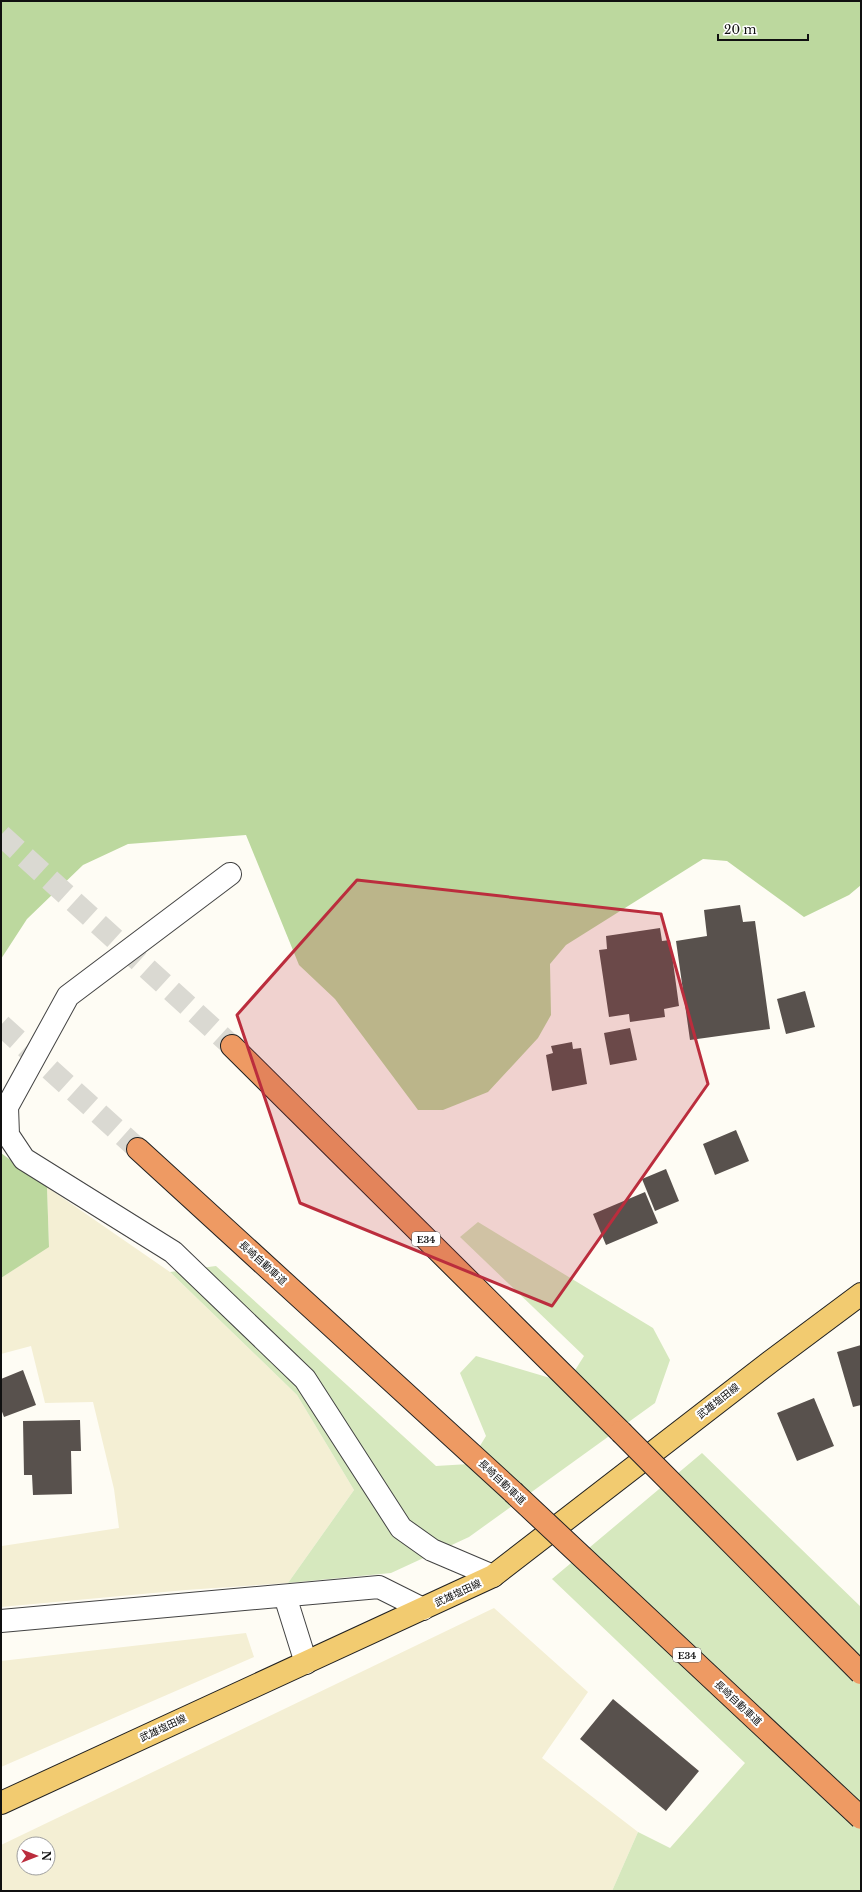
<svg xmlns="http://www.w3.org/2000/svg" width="862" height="1892" viewBox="0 0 862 1892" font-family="'Libre Baskerville','Noto Sans JP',serif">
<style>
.farmland{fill:#f4efd4;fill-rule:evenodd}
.green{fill:#d6e8be}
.forest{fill:#bcd89e}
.building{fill:#58514d}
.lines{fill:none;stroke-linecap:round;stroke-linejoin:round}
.highway-tunnel{stroke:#dad9d2;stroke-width:22;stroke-dasharray:22 11;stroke-linecap:butt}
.minor-casing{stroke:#434343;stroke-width:24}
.major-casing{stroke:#212121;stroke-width:24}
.highway-casing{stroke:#212121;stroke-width:24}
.minor{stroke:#fff;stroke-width:22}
.major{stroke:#f2cb70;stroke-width:22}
.highway{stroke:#ee9a63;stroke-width:22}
.highway-bridge-casing{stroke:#212121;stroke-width:24;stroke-linecap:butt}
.highway-bridge{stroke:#ee9a63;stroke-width:22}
.marked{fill:#bb2d3d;fill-opacity:0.2;stroke:#bb2d3d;stroke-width:3;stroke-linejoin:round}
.labels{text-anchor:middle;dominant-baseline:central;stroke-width:4;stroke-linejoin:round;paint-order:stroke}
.shield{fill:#fff;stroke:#585858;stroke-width:1}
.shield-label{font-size:9px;font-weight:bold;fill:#101010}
.street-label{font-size:10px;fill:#101010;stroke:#fff}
</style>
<rect width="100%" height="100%" fill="#fefcf4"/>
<path class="farmland" d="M47,1187L170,1272L297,1395L354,1490L288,1583L186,1590L1,1607V1544L2,1546L119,1528L114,1489L93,1402L45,1403L31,1346L1,1354V1278L49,1246Z
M494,1608L588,1692L542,1758L638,1832L612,1891H1V1845ZM24,1844H48V1868H24Z
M246,1633L254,1657L1,1767V1661Z"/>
<path class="green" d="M478,1222L653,1328L670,1360L655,1403L469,1537L391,1573L288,1583L354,1490L297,1395L170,1272L216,1266L436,1466L469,1464L486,1436L460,1373L476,1356L567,1383L584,1356L460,1237Z
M702,1453L861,1607V1891H612L638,1832L670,1848L745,1763L552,1579Z"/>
<path class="forest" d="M1,1H861V885L849,895L804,917L727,861L703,859L566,945L550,964L551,1015L538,1038L488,1092L443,1110H418L335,999L299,965L246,835L128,844L83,865L27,919L1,959Z
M1,1153L47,1187L49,1247L1,1278Z"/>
<path class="building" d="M740,905L743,922L755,921L770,1029L690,1040L676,941L707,936L704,910Z
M660,928L662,941L670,940L679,1006L664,1009L665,1017L630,1022L629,1014L609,1017L599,950L607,949L606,936Z
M805,991L815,1027L786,1034L777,999Z
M630,1028L637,1060L610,1065L604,1033Z
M572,1042L573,1049L581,1048L587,1084L552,1091L546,1055L553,1053L551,1046Z
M736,1130L749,1161L715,1175L703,1144Z
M666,1169L679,1201L655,1211L642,1179Z
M645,1192L658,1223L606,1245L593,1214Z
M861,1345V1405L853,1407L837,1352Z
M23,1370L36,1405L4,1417L1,1409V1379Z
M814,1398L834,1446L797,1461L777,1413Z
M80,1420L81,1451H71L72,1494L33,1495L32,1475H24L23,1421Z
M613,1699L699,1771L666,1811L580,1739Z"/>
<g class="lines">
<path class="highway-tunnel" d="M1,835L232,1046
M1,1025L138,1149"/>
<defs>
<path id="minor" d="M230,874L68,996L7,1107L8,1135L24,1159L173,1252L305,1379L401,1528L432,1550L493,1576
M285,1596L306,1663
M1,1621L379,1587L423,1609"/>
<path id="major" d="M1,1803L493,1576L770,1362L861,1294"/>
<path id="highway" d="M232,1046L621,1432
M138,1149L513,1492"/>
</defs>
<use href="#minor" class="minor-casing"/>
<use href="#major" class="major-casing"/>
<use href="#highway" class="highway-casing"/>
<use href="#minor" class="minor"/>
<use href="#major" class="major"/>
<use href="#highway" class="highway"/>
<defs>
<path id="highway-bridge" d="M621,1432L861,1673
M513,1492L861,1818"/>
</defs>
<use href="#highway-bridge" class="highway-bridge-casing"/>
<use href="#highway-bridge" class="highway-bridge"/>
</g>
<path class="marked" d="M357,880L661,914L708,1084L552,1306L300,1203L237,1015Z"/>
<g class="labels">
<g class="shield">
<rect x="412" y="1232" width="28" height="14" rx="3"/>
<rect x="673" y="1648" width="28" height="14" rx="3"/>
</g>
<g class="shield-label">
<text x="426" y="1239">E34</text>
<text x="687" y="1655">E34</text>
</g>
<g class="street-label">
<text transform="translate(263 1263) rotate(42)">長崎自動車道</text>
<text transform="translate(718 1401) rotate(-38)">武雄塩田線</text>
<text transform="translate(502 1482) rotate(43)">長崎自動車道</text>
<text transform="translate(458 1593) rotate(-25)">武雄塩田線</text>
<text transform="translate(738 1703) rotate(43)">長崎自動車道</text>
<text transform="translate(163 1728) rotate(-25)">武雄塩田線</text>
</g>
</g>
<rect width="862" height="1892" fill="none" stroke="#101010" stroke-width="4"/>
<g transform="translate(36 1856) rotate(90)"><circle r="19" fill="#ffffff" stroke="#9f9f9f"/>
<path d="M0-3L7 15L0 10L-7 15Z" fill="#bb2d3d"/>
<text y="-6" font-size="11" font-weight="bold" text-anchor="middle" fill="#101010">N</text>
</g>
<path d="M718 34v6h90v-6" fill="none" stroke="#101010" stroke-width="2"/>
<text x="724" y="34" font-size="12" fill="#101010" stroke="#ffffff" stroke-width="3" paint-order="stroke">20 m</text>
</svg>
